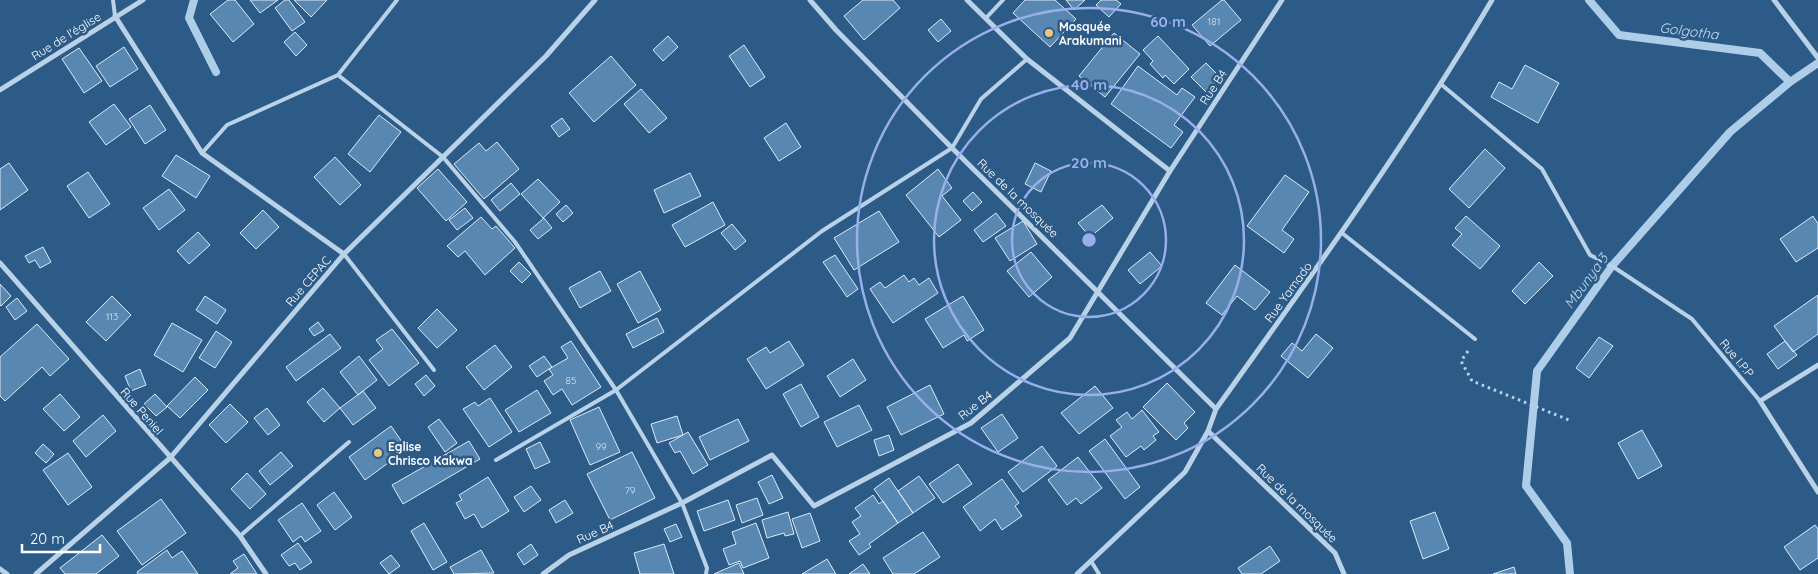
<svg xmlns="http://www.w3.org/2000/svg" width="1818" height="574" viewBox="0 0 1818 574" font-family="Quicksand,sans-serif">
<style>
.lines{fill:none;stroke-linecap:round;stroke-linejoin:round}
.stream{stroke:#aecde8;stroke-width:8}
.building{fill:#5887b1;stroke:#dceaf7}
.path{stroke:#b9d2e8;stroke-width:3;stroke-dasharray:2.5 4;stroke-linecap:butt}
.service{stroke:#b9d2e8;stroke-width:4}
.minor{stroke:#b9d2e8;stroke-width:5}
.ring{fill:none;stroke:#99afed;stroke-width:2.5}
.poi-dot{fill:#eec681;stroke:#2c5b88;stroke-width:2}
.labels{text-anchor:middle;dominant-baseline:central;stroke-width:5;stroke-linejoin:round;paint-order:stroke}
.number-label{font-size:10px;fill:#d5e1ec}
.poi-label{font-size:12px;font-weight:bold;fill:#fff;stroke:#2c5b88;text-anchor:start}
.street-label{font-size:12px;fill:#fff;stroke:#2c5b88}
.water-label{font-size:14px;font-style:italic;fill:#c5dbef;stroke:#2c5b88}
.centre{fill:#99afed;stroke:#2c5b88;stroke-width:2.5}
.ring-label{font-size:15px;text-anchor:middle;font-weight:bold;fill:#99afed;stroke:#2c5b88;stroke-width:5;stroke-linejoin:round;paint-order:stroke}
</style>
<rect width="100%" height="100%" fill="#2c5b88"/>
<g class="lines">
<path class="stream" d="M194,0L189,18L216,72
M1589,0L1619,35L1760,53L1790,82
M1570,574L1567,543L1526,486L1537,371L1612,266L1730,132L1790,82L1818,63"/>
</g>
<path class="building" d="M228,0H235L254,24L233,42L210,14Z
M250,0H278L260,13Z
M285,0H289L305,22L292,31L275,8Z
M294,0H327L311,17Z
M863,0H893L900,8L864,40L844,16Z
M1025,0H1055L1076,19L1050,47L1013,13Z
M1066,0H1085L1074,10Z
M1101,0H1116L1121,4L1109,17L1096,5Z
M1222,0H1224L1241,20L1210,46L1192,25Z
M941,19L951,31L938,42L928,30Z
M295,32L307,45L296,56L284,42Z
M1114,33L1140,54L1105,97L1079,76Z
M668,36L678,47L663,61L653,50Z
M1158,36L1189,69L1174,84L1165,75L1163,78L1150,64L1153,61L1143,50Z
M744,45L765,77L750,87L729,56Z
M124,47L138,69L110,87L96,66Z
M79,48L102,81L84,93L62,59Z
M611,56L636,85L594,122L569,93Z
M1206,63L1221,78L1206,92L1191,77Z
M1525,65L1559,83L1538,123L1491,97L1499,82L1512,89Z
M1138,66L1177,95L1182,88L1195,97L1174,125L1183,132L1171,148L1111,104Z
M641,89L667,118L649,133L624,104Z
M114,104L131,127L106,145L89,122Z
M150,105L166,130L145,144L129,119Z
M379,115L401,132L370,172L348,154Z
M562,118L570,129L559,137L551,126Z
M786,123L801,147L779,161L764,138Z
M497,142L519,169L484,199L454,164L479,143L486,151Z
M1485,149L1505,168L1469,208L1449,189Z
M176,155L210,176L196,198L162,176Z
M335,157L361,185L340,205L314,177Z
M9,163L28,190L0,210V169Z
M1035,163L1051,171L1041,192L1025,184Z
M438,169L467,202L446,221L417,188Z
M938,169L952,188L942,196L961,220L939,237L906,195Z
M88,172L110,204L89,218L67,186Z
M690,173L701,196L664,213L654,190Z
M1285,175L1309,192L1282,230L1294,239L1284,253L1247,226Z
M538,179L560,202L543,218L521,194Z
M511,183L520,194L500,211L491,200Z
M169,189L185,210L159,230L143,208Z
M973,192L982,202L972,211L963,201Z
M713,202L725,225L685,247L672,225Z
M566,205L573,213L563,222L556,214Z
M1102,205L1113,218L1090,237L1078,223Z
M465,208L473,218L457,230L449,220Z
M263,210L279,227L256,249L240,233Z
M879,211L899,242L854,270L834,238Z
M996,213L1006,226L983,242L974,230Z
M1466,216L1500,246L1480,269L1452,245L1462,234L1455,228Z
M1813,216L1818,224V248L1796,262L1780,239Z
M481,217L492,229L496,226L515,248L485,275L465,251L458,257L447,246Z
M544,218L552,228L538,239L530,230Z
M1023,221L1037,244L1010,261L995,238Z
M732,224L746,241L735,250L721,233Z
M198,232L210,245L189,264L177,251Z
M43,247L51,262L40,268L35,260L29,263L25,256Z
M1031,252L1052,277L1029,297L1007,271Z
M1150,252L1162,266L1140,284L1128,270Z
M835,255L858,289L847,297L823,262Z
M519,262L531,274L522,283L510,271Z
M1539,262L1553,276L1525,304L1512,291Z
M1235,265L1270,292L1255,310L1237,296L1222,315L1206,303Z
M600,271L611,291L580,308L569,288Z
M640,271L661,310L638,323L617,284Z
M904,275L909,282L914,278L919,285L929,278L938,293L893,323L870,289L880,282L885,288Z
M0,284L11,296L1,306L0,305Z
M1818,295V334L1793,352L1774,326Z
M112,296L131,315L106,341L86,322Z
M205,296L226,310L217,324L196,310Z
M963,296L984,330L967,341L964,335L943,348L925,319Z
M17,298L27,311L15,320L6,307Z
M437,309L457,330L437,348L418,328Z
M657,318L664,332L633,348L626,334Z
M318,322L324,330L314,336L309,329Z
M172,323L202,340L183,372L154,355Z
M37,324L69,359L50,376L42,367L5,401L0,396V357Z
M392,329L419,363L389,386L369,360L383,349L376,340Z
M216,331L232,342L215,368L199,358Z
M330,334L341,348L296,381L286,367Z
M1316,334L1333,348L1308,378L1281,356L1292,343L1302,351Z
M1599,337L1613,346L1589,378L1576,368Z
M571,341L601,387L572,405L562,389L553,395L544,381L553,375L549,369L568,358L561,347Z
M789,341L804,365L766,389L747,359L766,347L770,353Z
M1785,341L1797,355L1778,369L1767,354Z
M495,345L512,367L484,390L466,367Z
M359,356L377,380L358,395L340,372Z
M544,356L552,367L537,377L529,366Z
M853,359L866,380L840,397L827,376Z
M140,369L146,385L131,391L125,376Z
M426,375L435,386L424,396L415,384Z
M195,377L208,390L180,418L167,406Z
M1167,383L1195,412L1184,423L1188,428L1176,440L1143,407Z
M801,384L819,417L801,427L783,394Z
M930,385L944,414L901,435L887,407Z
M1095,386L1113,408L1079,434L1061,413Z
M323,388L340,408L324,422L307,402Z
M537,390L551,413L519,432L505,410Z
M363,391L376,408L353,425L340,408Z
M60,394L80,417L64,431L43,409Z
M155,394L167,407L156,416L144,404Z
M490,398L512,432L489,447L463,409L475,402L478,406Z
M230,404L248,422L226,443L209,425Z
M859,405L872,430L837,447L824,422Z
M599,407L620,452L590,465L570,420Z
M267,408L280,425L268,435L254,418Z
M1142,410L1159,432L1153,436L1156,440L1144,450L1141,446L1126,457L1110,436L1122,427L1116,420L1127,412L1132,419Z
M1002,414L1018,438L998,452L981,428Z
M103,415L116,431L86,457L73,441Z
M677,416L683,435L657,443L651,424Z
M439,419L457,443L445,452L428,427Z
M738,419L749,441L710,460L699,437Z
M391,426L407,449L365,480L349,457Z
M1642,430L1662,466L1638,479L1618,443Z
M688,432L708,465L693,474L680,451L675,453L669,443Z
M889,435L894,450L879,456L874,440Z
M1105,439L1140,487L1125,499L1089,451Z
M469,441L480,459L403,504L392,485Z
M540,442L550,462L535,469L526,449Z
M43,444L54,454L46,463L35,453Z
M1042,446L1057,466L1023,492L1008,472Z
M281,452L293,466L270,485L259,471Z
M632,452L655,498L610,520L587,474Z
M68,453L92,487L68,505L43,470Z
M1078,457L1102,488L1081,504L1076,498L1067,505L1048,480Z
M958,464L972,484L943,503L929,484Z
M247,473L266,494L250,509L231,489Z
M772,475L783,498L769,504L758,482Z
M919,476L935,498L913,513L898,491Z
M488,477L509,511L482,528L474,514L465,519L456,503L462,500L459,495Z
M889,478L913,513L898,523L874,489Z
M1002,479L1019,503L1015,506L1022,516L1002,530L995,519L980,531L963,507Z
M531,486L541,500L524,512L514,497Z
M334,492L352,517L335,530L317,505Z
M873,495L879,504L883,501L898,523L869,544L871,547L859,555L849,541L860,534L852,522L861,516L855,508Z
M757,498L763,515L742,523L736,505Z
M161,499L186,533L142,565L117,531Z
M565,500L573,513L556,523L549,510Z
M728,500L735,520L704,531L697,511Z
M302,503L321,531L305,542L301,536L293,542L278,520Z
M788,512L794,534L785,536L784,533L767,538L762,520Z
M1435,512L1449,549L1423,559L1410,521Z
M810,513L820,541L802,548L792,519Z
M424,523L447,562L433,570L411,531Z
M756,523L769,558L743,568L740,561L729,565L723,549L736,544L732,532Z
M676,524L682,537L670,542L664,529Z
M1815,525L1818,529V558L1800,570L1784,547Z
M923,532L940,557L914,574H893L883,558Z
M102,535L119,556L96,574H65L60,568Z
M298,543L312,562L300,570L295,563L289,566L281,555Z
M531,544L538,555L524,565L517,554Z
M664,544L674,574H640L634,553Z
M1270,546L1280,561L1261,574H1242L1238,568Z
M167,550L172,558L182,551L198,574H138L137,572Z
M481,550L494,573L454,574L450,567Z
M244,554L257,574H230L238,568L233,561Z
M391,555L400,566L389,574L380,563Z
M827,559L836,574H802Z
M739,563L744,574H714Z
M863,564L870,574H849Z
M1514,567L1516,574H1493Z"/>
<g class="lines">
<path class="path" d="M1468,351L1461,361L1472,381L1569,420"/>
<path class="service" d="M113,0L115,16
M986,18L1003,0
M338,75L443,157L515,242L616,390L682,503L707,568L706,574
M1442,85L1542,169L1590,255L1612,266L1692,319L1760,401
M202,153L227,125L338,75L397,0
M1342,233L1475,339
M344,254L434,370
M496,460L616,390L822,231L952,148L981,99L1027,59
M240,536L349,442
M1091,561L1099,574"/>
<path class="minor" d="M810,0L836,30L952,148L1216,409
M967,0L1027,59L1170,171
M1774,0L1818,58
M115,16L202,153L344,254
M0,90L143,0
M0,263L240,536L266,574
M1818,365L1760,401L1818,492
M1208,431L1335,553L1344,574
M0,569L7,574
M36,574L170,458L344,254L546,56L595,0
M543,574L569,555L682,503L772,455L814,506L971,423L1070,338L1170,171L1282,0
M1077,574L1185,472L1208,431L1216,409C1312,275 1408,142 1492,0"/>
</g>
<g class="ring">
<circle cx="1089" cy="240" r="77"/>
<circle cx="1089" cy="240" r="155"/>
<circle cx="1089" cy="240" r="232"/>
</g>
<g class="poi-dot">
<circle cx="1049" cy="33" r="5"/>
<circle cx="378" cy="453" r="5"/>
</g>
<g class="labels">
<g class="number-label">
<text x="1214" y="21">181</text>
<text x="112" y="316">113</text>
<text x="571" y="380">85</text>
<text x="601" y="446">99</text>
<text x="630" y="490">79</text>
</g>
<g class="poi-label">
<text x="1059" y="26">Mosquée<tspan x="1059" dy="14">Arakumani</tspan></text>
<text x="388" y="446">Eglise<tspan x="388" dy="14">Chrisco Kakwa</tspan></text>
</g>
<g class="street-label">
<text transform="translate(66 36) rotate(-32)">Rue de l'église</text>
<text transform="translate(1213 87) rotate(-57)">Rue B4</text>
<text transform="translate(1018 198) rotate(44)">Rue de la mosquée</text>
<text transform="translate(308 281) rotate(-49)">Rue CEPAC</text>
<text transform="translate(1288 292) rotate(-54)">Rue Yamado</text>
<text transform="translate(1737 358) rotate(50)">Rue I.P.P</text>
<text transform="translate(975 405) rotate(-38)">Rue B4</text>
<text transform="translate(142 411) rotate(49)">Rue Peniel</text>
<text transform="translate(1297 503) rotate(44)">Rue de la mosquée</text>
<text transform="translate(595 532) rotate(-24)">Rue B4</text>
</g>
<g class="water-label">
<text transform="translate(1689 31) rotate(7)">Golgotha</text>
<text transform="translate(1586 281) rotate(-54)">Mbunya 3</text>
</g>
</g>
<circle cx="1089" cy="240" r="8" class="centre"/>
<g class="ring-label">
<text x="1168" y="27">60 m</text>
<text x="1089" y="90">40 m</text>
<text x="1089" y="168">20 m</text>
</g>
<path d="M22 544v8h78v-8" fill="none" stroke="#ffffff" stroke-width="2.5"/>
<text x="30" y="544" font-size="15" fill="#ffffff" stroke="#2c5b88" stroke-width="4" paint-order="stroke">20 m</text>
</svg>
